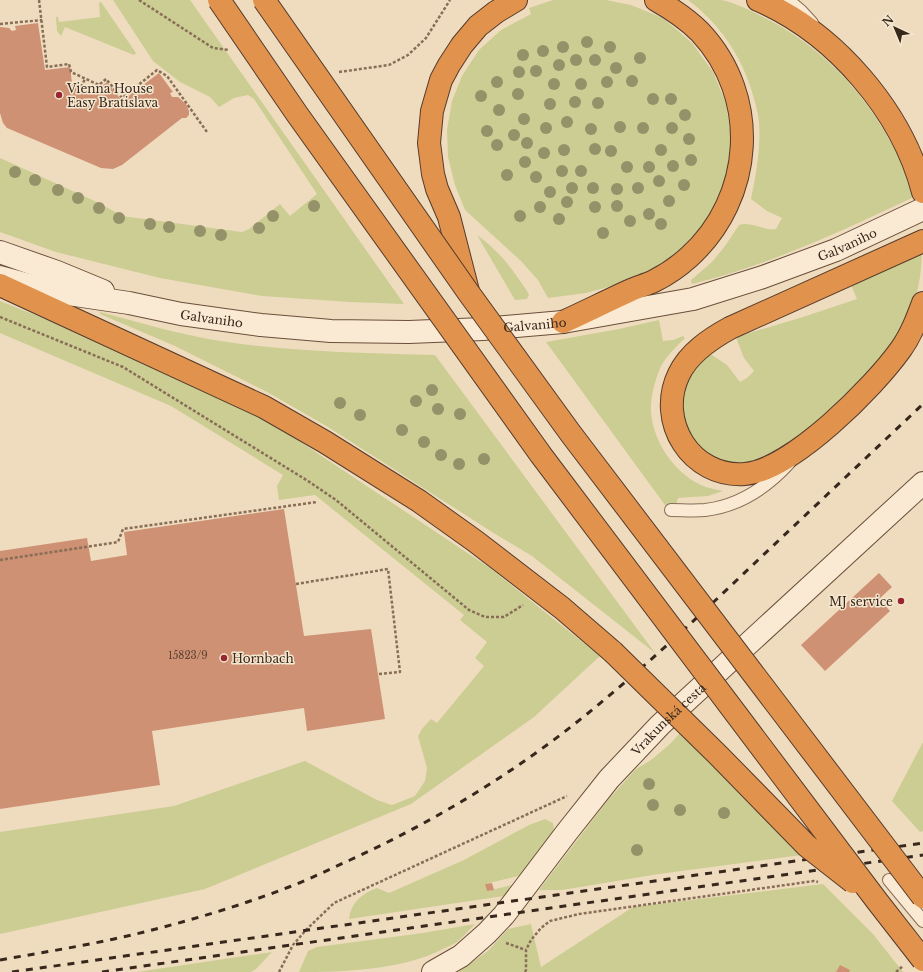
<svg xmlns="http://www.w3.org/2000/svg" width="923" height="972" viewBox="0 0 923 972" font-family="'Libre Baskerville',serif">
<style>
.green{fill:#cbcd93}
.building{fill:#ce9174}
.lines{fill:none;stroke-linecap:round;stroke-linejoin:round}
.service-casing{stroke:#886d57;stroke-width:14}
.secondary-casing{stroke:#6a4e3a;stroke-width:24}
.motorway-casing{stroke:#553b2c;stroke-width:24}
.path{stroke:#886d57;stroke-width:2.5;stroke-dasharray:3 2;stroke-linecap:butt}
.service{stroke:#faead3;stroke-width:12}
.secondary{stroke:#faead3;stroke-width:22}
.motorway{stroke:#e1934d;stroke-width:22}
.rail{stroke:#37271c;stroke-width:3;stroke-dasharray:7 7;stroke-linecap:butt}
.motorway-bridge-casing{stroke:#553b2c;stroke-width:24;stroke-linecap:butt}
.motorway-bridge{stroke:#e1934d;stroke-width:22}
.tree{fill:#959169}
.poi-dot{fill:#982631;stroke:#f6e7cf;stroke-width:1.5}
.labels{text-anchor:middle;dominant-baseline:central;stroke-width:3;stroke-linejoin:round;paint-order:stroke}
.number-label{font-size:10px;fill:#5d4232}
.poi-label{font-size:12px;fill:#37271c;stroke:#f6e7cf;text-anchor:start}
.street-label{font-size:12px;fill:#37271c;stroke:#f6e7cf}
</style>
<rect width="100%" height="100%" fill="#efdcbf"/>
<path class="green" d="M113,0H190L404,304L350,302L262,296L160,278L56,252L0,232V158L99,203L122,216L242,232L249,229L280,204L290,216L317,194L254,99L248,95L234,98L219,107L210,97L180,82L153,61Z
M553,0H606L631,5L663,18L692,43L713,72L726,103L731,136L727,177L708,222L687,249L661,267L626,282L586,293L548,298L538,280L521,261L465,210L455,185L448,157L447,130L452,101L462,76L479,50L501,30L531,14L529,8Z
M688,0C699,0 711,0 721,0C737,3 753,12 767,19C828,50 874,103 903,166C907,176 910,187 914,197C842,231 769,265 692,284L691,280L712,262L725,246L739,225C752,221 764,231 776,229L782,218L767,211L751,199C756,175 761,148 759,123C759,118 757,111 756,106C746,63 723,26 688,0Z
M101,2L136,53L134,55L65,27L61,36L57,31L56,17H58L59,22L100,17L99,3Z
M477,235C500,252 511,267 527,291L529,295L527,299L515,300Z
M922,251C921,275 919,295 907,318C886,357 853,388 820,418C800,435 779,456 752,461C739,464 723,463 711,456C701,450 689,439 687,427C685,420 680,407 681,400C682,394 686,383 689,378C694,369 703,356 712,355L727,365L740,382L747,378L754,371L744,358L737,340L739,336L803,317L857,299L851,285Z
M0,301L93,338L269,421L490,568L600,656L534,717L411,804L205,889L0,934V832L174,806L305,761L377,800L392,805L415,796L425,781L427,768L418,736L422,729L431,719L437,723L484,666L475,658L487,642L460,620L464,615L315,495L279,500L277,486L283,475L171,406L0,333Z
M100,312C142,323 184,336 227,342C296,352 366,353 435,355L655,653L532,556L492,532L328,427L269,393L175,346L100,314Z
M659,320L663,341L673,340L683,336L685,338C675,348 664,358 659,371C654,384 650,400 651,413C654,442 673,471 699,484C706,488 715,489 723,491L708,496L678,498L673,516L546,342L619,329Z
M680,733L802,855L659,874L562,890H539L608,800L636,769L651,760L670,744Z
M923,742V831L920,832L892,801Z
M545,819L553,823L554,830L522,875L485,884L487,891L516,884L504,896L349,919C351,902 363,893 377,888L389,893L464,860L529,825Z
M823,884L873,934L903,972H458L488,951L508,929L531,924L541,967L633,907Z
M475,924C469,930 464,936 457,942C453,945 446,947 441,950C400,970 344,972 299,972L308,951L317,947L423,933Z
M272,952L256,969L251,972H137Z"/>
<path class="building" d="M38,23L45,70L70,67L72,83L94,92L107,82L122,101L159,73L173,92L170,93L172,97H178L186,104L189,111V115L186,118H182L122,165L113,169L101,168L7,128L3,123L0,113V27L9,28L12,31L16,30L15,26Z
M284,509L304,636L371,629L385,719L307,731L304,708L152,731L160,785L0,809V551L87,538L91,561L127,555L124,532Z
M879,573L892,587L879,599L890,611L825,671L801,645Z
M492,883L494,890L487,891L485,884Z
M840,965L850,970L849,972H836Z"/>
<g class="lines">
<defs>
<path id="service" d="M788,0L801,11L812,23
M671,510C682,510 694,511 705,510C739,506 767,487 789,463
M889,880L923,921"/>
<g id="secondary">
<path d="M0,252L57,272L103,291"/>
<path id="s1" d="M0,277L55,292L129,303L181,314L261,325L331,331L409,332L483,329L563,322L693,299L763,277L836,250L923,209"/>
<path id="s2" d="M433,972L461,956L487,933L504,915L567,832L609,779L660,725L923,483"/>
</g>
<path id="motorway" d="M758,0C835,33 902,111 923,192
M923,241L730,328C710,339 689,353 679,374C656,421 691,478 745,474C792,470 874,387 901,349C911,335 917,319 923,303
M0,285L264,407L325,442L419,501L475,541L562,608L613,652
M468,291L449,217L437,189L433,174L429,143L432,111L441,80L449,65L462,45L478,26L496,12L516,0
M563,322C585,312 607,301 629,291C637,287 646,285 654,281C666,275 679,266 689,257C754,198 761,97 700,32C687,19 672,9 656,0"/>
</defs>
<use href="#service" class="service-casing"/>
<use href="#secondary" class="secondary-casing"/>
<use href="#motorway" class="motorway-casing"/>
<path class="path" d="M39,0L47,67L69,64L71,72L99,85L106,79L122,98L157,70L167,76L207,132
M139,0L213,48L229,50
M0,24L42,20
M339,72L389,65L408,55L426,38L450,0
M81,87L85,79
M0,317L123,367L308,481L336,500L469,610L485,617H504L523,605
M0,560L118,542L123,529L317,502
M296,584L388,569L400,672L378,674
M506,943L526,950
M279,972L293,945L306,930L334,903L567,796
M525,972L526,970V950L531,940L541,928L550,921L579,914L814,881L818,882
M896,972L903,966"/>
<use href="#service" class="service"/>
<use href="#secondary" class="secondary"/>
<use href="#motorway" class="motorway"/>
<path class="rail" d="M0,960C51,951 102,943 152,930C199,918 245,904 289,887C310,879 330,869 350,860C429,824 504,779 572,726C638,674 698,617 758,560C813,508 868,456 923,404
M12,972L923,843
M102,972L923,855"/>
<defs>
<path id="motorway-bridge" d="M219,0L297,114L541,455L877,901L923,960
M264,0L468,292L571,434L923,897
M613,652L718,755L807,846L853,882"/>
</defs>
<use href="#motorway-bridge" class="motorway-bridge-casing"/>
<use href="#motorway-bridge" class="motorway-bridge"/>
</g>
<g class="tree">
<circle cx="587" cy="42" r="6"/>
<circle cx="563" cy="47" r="6"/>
<circle cx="610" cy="47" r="6"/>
<circle cx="543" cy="51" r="6"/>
<circle cx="523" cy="55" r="6"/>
<circle cx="640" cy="58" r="6"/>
<circle cx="576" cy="60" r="6"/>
<circle cx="595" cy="60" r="6"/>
<circle cx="559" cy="65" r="6"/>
<circle cx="616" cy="68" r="6"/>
<circle cx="536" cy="71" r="6"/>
<circle cx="519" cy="72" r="6"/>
<circle cx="632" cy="81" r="6"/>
<circle cx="497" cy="82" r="6"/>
<circle cx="607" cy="82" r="6"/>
<circle cx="554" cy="84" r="6"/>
<circle cx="581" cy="84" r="6"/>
<circle cx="518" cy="94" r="6"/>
<circle cx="481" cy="96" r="6"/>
<circle cx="653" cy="99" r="6"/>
<circle cx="671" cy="99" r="6"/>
<circle cx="575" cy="102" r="6"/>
<circle cx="598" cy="103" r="6"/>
<circle cx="550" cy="104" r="6"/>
<circle cx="499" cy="110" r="6"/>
<circle cx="685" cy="115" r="6"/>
<circle cx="524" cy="119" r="6"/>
<circle cx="567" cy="122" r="6"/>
<circle cx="620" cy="127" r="6"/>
<circle cx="546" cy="128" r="6"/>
<circle cx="643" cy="128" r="6"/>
<circle cx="672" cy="128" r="6"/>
<circle cx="591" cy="129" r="6"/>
<circle cx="487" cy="131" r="6"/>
<circle cx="514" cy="135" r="6"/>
<circle cx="689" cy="139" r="6"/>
<circle cx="527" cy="143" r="6"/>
<circle cx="497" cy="145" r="6"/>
<circle cx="595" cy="149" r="6"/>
<circle cx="564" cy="150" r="6"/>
<circle cx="661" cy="150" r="6"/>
<circle cx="611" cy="151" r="6"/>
<circle cx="544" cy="153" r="6"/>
<circle cx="691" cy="160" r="6"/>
<circle cx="525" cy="162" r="6"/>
<circle cx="673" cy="166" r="6"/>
<circle cx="627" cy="167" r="6"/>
<circle cx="649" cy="167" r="6"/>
<circle cx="562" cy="171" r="6"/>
<circle cx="581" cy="171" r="6"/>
<circle cx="15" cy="172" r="6"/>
<circle cx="507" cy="175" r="6"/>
<circle cx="536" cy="177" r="6"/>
<circle cx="35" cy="180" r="6"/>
<circle cx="659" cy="181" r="6"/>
<circle cx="684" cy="185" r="6"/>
<circle cx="572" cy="188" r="6"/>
<circle cx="593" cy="188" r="6"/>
<circle cx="638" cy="188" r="6"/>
<circle cx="617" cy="189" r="6"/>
<circle cx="58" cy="190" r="6"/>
<circle cx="550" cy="192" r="6"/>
<circle cx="78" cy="198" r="6"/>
<circle cx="669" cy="201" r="6"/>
<circle cx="567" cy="202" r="6"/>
<circle cx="314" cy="206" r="6"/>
<circle cx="617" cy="206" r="6"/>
<circle cx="540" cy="207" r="6"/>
<circle cx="595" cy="207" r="6"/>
<circle cx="99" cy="208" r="6"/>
<circle cx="649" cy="214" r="6"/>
<circle cx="273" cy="216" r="6"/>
<circle cx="520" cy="216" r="6"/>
<circle cx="119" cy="218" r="6"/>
<circle cx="559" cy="219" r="6"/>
<circle cx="630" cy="221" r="6"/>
<circle cx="150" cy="224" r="6"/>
<circle cx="661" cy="224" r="6"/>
<circle cx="169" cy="227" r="6"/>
<circle cx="259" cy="228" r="6"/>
<circle cx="200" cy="231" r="6"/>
<circle cx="603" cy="233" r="6"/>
<circle cx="221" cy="235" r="6"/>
<circle cx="432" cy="390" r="6"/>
<circle cx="416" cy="401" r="6"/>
<circle cx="340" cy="403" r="6"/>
<circle cx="438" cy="409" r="6"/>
<circle cx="460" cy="414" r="6"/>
<circle cx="360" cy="415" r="6"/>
<circle cx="402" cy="430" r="6"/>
<circle cx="424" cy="442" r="6"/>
<circle cx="441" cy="455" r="6"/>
<circle cx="484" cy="459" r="6"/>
<circle cx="459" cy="464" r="6"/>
<circle cx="649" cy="784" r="6"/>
<circle cx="653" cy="805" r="6"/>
<circle cx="680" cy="810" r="6"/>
<circle cx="724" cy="813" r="6"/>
<circle cx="637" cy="850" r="6"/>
</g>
<g class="poi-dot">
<circle cx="59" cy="95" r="4"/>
<circle cx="901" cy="601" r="4"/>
<circle cx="224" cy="658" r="4"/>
</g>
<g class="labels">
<g class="number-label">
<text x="188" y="655">15823/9</text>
</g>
<g class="poi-label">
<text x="67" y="88">Vienna House<tspan x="67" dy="14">Easy Bratislava</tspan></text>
<text x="893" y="601" text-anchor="end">MJ service</text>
<text x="232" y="658">Hornbach</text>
</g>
<g class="street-label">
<text stroke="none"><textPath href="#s1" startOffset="864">Galvaniho</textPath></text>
<text stroke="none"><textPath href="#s1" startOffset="216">Galvaniho</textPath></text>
<text stroke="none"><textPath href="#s1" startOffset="540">Galvaniho</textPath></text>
<text stroke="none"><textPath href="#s2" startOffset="348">Vrakunská cesta</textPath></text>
</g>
</g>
<g transform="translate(895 28) rotate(316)" stroke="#f6e7cf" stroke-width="3" paint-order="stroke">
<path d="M0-3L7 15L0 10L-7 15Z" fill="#37271c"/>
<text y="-6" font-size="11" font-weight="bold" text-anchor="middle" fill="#37271c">N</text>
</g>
</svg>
